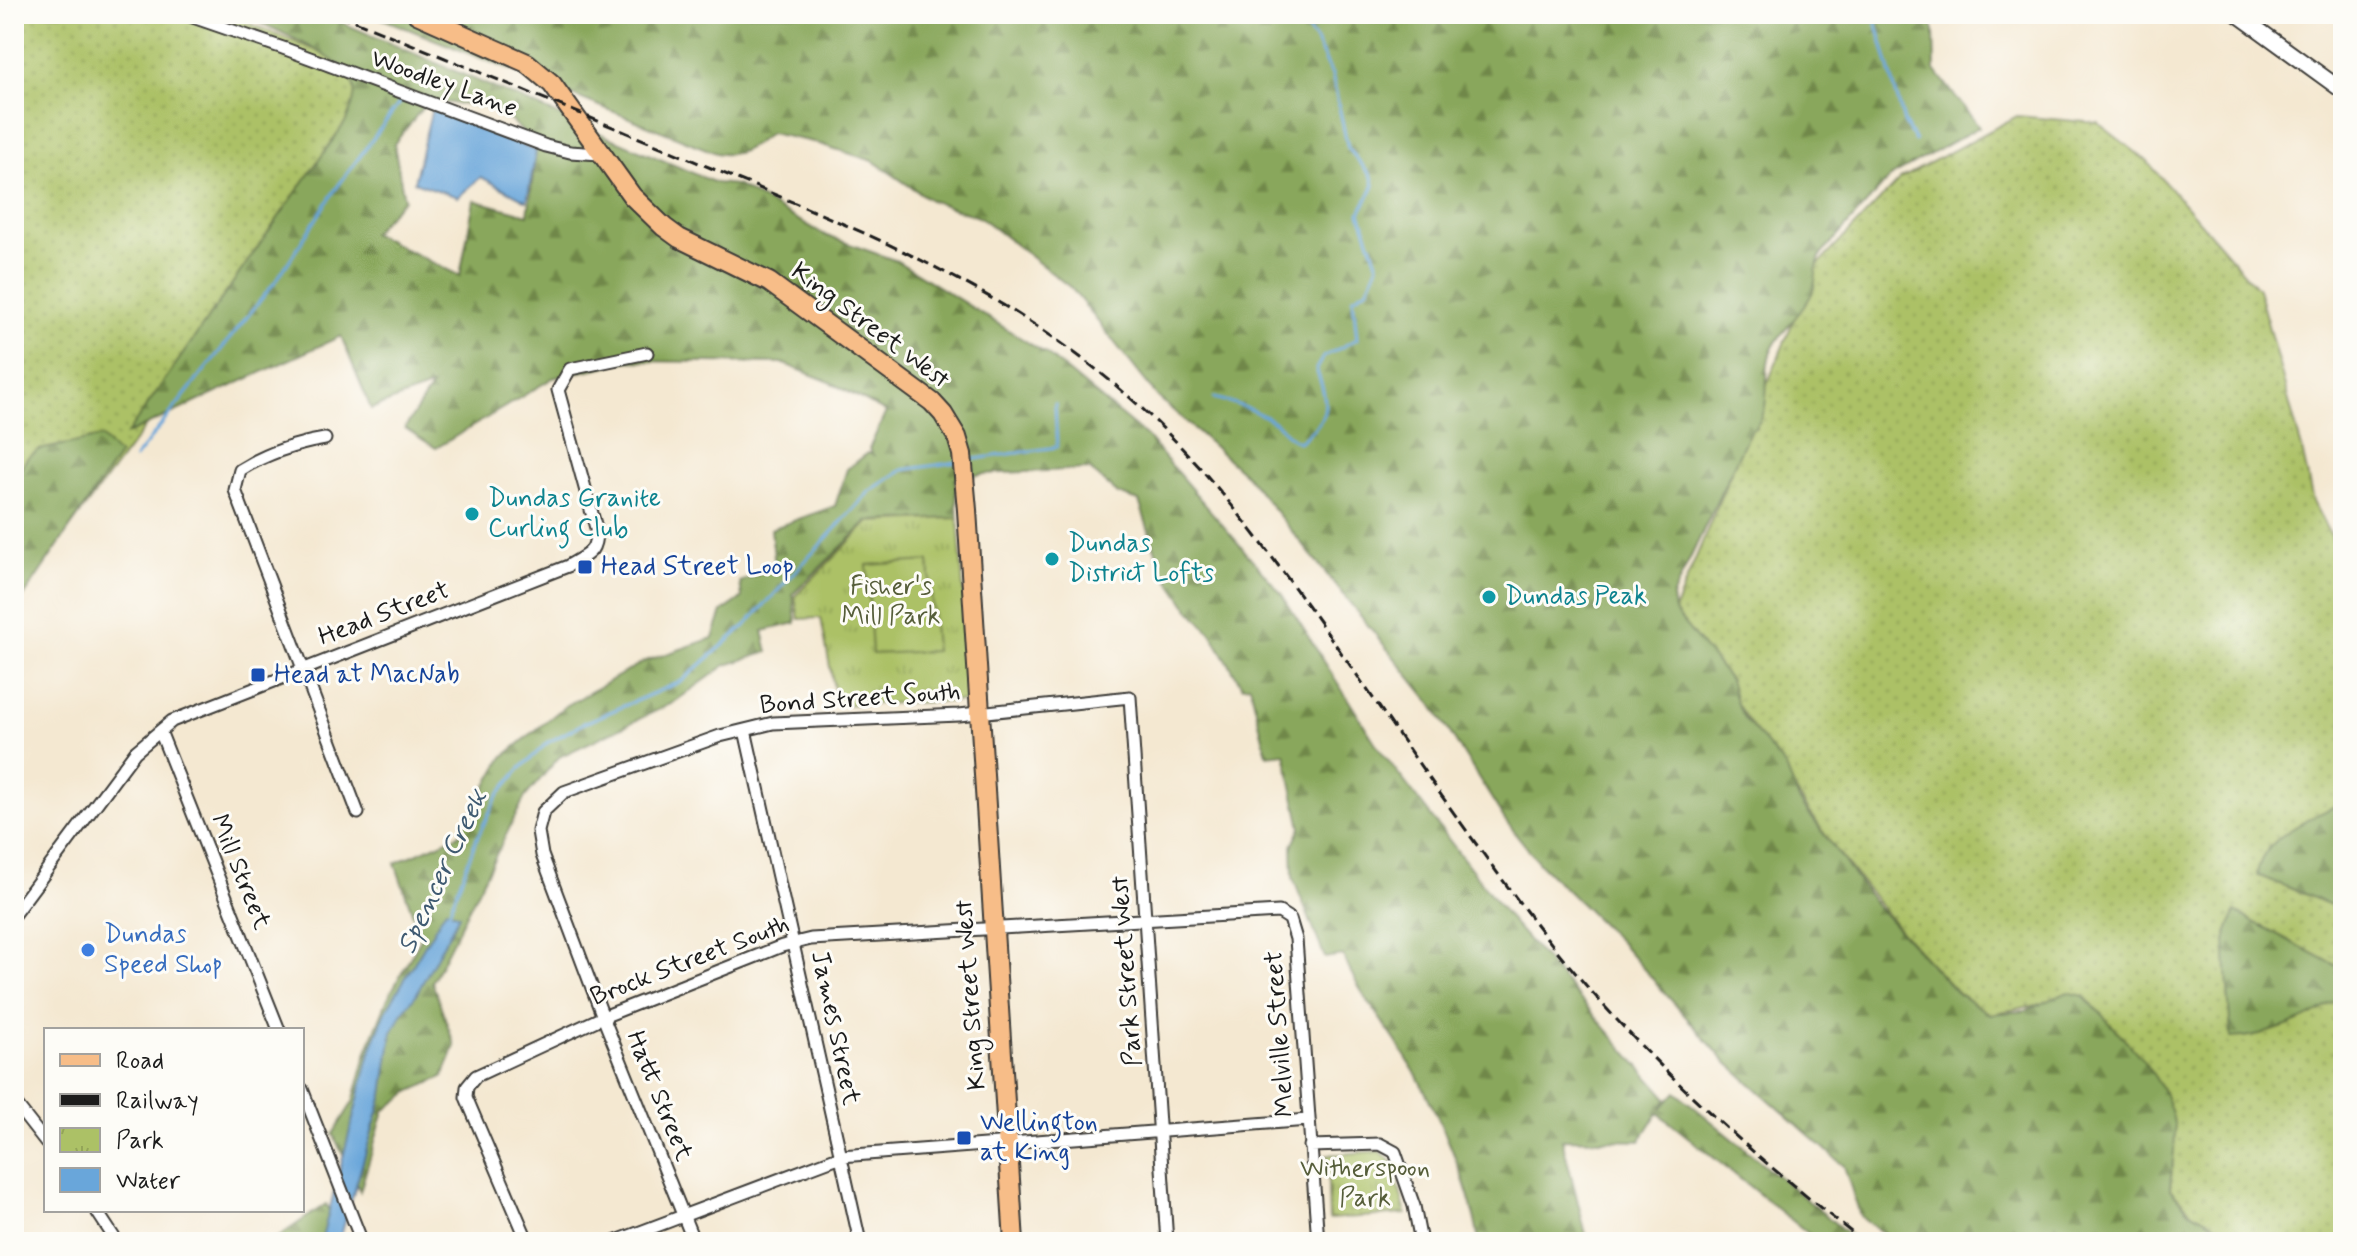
<svg xmlns="http://www.w3.org/2000/svg" width="2357" height="1256" viewBox="0 0 2357 1256" font-family="Mynerve,sans-serif">
<style>
.grass{fill:url(#grass-dots);stroke:#646e41;stroke-width:2}
.forest{fill:url(#forest-firs);stroke:#52623c;stroke-width:2;fill-rule:evenodd}
.park{fill:url(#park-tufts);stroke:#646e41;stroke-width:2}
.pitch{fill:#acc166;stroke:#646e41;stroke-width:2}
.water{fill:#69a6da;stroke:#42617b;stroke-width:2}
.lines{fill:none;stroke-linecap:round;stroke-linejoin:round}
.stream{stroke:#69a6da;stroke-width:3}
.minor-casing{stroke:#3c3b37;stroke-width:15}
.tertiary-casing{stroke:#3c3b37;stroke-width:18}
.primary-casing{stroke:#3c3b37;stroke-width:22}
.minor{stroke:#fff;stroke-width:11}
.tertiary{stroke:#fff;stroke-width:14}
.primary{stroke:#f7bd88;stroke-width:18}
.rail{stroke:#1c1c1c;stroke-width:3;stroke-dasharray:12 6;stroke-linecap:butt}
.culture-dot{fill:#0f9aa8;stroke:#fdfcf7;stroke-width:3}
.transit-dot{fill:#1a4fb4;stroke:#fdfcf7;stroke-width:3}
.shop-dot{fill:#3f7fe0;stroke:#fdfcf7;stroke-width:3}
.labels{text-anchor:middle;dominant-baseline:central;stroke-width:6;stroke-linejoin:round;paint-order:stroke}
.street-label{font-size:26px;fill:#1c1c1c;stroke:#fdfcf7}
.culture-label{font-size:26px;fill:#0d838f;stroke:#fdfcf7;text-anchor:start}
.transit-label{font-size:26px;fill:#164399;stroke:#fdfcf7;text-anchor:start}
.park-label{font-size:26px;fill:#565e3a;stroke:#fdfcf7}
.shop-label{font-size:26px;fill:#366cbe;stroke:#fdfcf7;text-anchor:start}
.water-label{font-size:28px;font-style:italic;fill:#3f5a71;stroke:#fdfcf7}
</style>
<defs>
<pattern id="grass-dots" width="8" height="8" patternUnits="userSpaceOnUse" patternTransform="scale(2)"><rect width="8" height="8" fill="#acc166"/><path d="M2 2h.1M6 6h.1" fill="none" stroke="#93a558" stroke-width="1.8" stroke-linecap="round"/></pattern>
<pattern id="forest-firs" width="22" height="20" patternUnits="userSpaceOnUse" patternTransform="scale(2)"><rect width="22" height="20" fill="#89a75b"/><path d="M5 1l3.5 6h-7zM16 11l3.5 6h-7z" fill="#6f874a"/></pattern>
<pattern id="park-tufts" width="24" height="20" patternUnits="userSpaceOnUse" patternTransform="scale(2)"><rect width="24" height="20" fill="#acc166"/><path d="M3 7l-1-3M5 7V3M7 7l1-3M15 17l-1-3M17 17v-4M19 17l1-3" fill="none" stroke="#93a558"/></pattern>
</defs>
<rect width="100%" height="100%" fill="#fdfcf7"/>
<filter id="ink" filterUnits="userSpaceOnUse"><feTurbulence type="fractalNoise" baseFrequency=".0125" numOctaves="2"/><feDisplacementMap in="SourceGraphic" scale="16" xChannelSelector="R" yChannelSelector="G"/><feConvolveMatrix kernelMatrix="1 2 1 2 8 2 1 2 1" color-interpolation-filters="sRGB"/></filter>
<filter id="wash" filterUnits="userSpaceOnUse"><feTurbulence type="fractalNoise" baseFrequency=".006" numOctaves="4" result="noise"/><feDisplacementMap in="SourceGraphic" scale="32" xChannelSelector="R" yChannelSelector="G"/><feGaussianBlur stdDeviation="1.8" result="paint"/><feColorMatrix in="noise" values="0 0 0 0 0 0 0 0 0 0 0 0 0 0 0 0 0 1.4 0 .05"/><feComposite in="paint" operator="in"/></filter>
<g filter="url(#wash)">
<rect width="100%" height="100%" fill="#f4e8d1"/>
<path class="grass" d="M14,14H226L400,84L14,603Z
M2017,116L2098,123L2147,161L2258,289L2301,445L2313,502L2343,560V1242H2220L2170,1189L2174,1146L2084,996L1990,1014L1958,993L1903,934L1830,842L1674,611L1815,268L1900,179Z"/>
<path class="forest" d="M240,14H322L716,183L736,185L827,236L897,261L1048,355L1147,437L1281,593L1378,747L1508,917L1667,1098L1661,1108L1676,1092L1858,1242H1819L1658,1113L1640,1141L1562,1139L1588,1242H1479C1470,1181 1434,1102 1401,1049C1381,1018 1357,991 1343,955L1325,958L1293,878L1292,846L1301,828L1285,753L1267,755L1250,685L1242,686L1211,633L1186,605L1162,570L1139,501L1118,494L1089,469L982,474L955,479L958,518L868,521L793,594L796,623L763,631L768,652L726,665L673,703L559,757L525,797L432,982L455,1046L443,1077L411,1091L384,1111L360,1191L333,1134L353,1102L367,1051L388,998L421,938L395,863L459,835L503,757L564,707L643,662L713,638L722,612L742,598L740,582L775,567L771,529L835,506L847,469L868,453L873,455L869,449L886,412L830,382L782,363L629,361L553,378L436,448L405,428L432,386L371,409L341,336L127,434L346,121C352,107 358,94 352,80C341,56 265,25 240,14ZM428,101L484,106L511,121L526,135L536,151L528,215L474,200L460,276L372,233L404,199L394,144Z
M371,14H1928L1934,31L1935,70L1979,127L1890,177L1821,255C1814,269 1817,279 1813,291C1805,313 1774,335 1769,358C1763,384 1774,415 1749,433L1672,597L1674,611L1730,680L1736,702L1744,718L1786,767L1799,800L1876,905L1957,993L1990,1014L2025,1011L2068,992L2084,996C2118,1033 2173,1080 2175,1133C2175,1151 2171,1171 2170,1189L2188,1210L2248,1242H1894L1860,1216L1844,1166L1724,1060L1619,941L1540,864L1505,820L1432,704L1247,476L1158,397L1071,288L981,218L930,200L873,161L813,142L770,133C751,147 739,158 716,153Z
M101,437L119,455L14,611V481L27,458L39,450Z
M2343,802V995C2313,1019 2270,1036 2231,1038L2225,940L2235,912L2337,966L2336,907L2257,875C2261,836 2313,818 2343,802Z
M326,1204L345,1242H271Z"/>
<path class="park" d="M958,518L971,701L837,705L821,618L799,619L795,596L869,522Z
M1380,1151L1392,1162L1406,1214L1329,1219L1327,1155Z"/>
<path class="pitch" d="M929,561L935,651L872,654L867,565Z"/>
<path class="water" d="M432,108L536,151L527,201L481,177L458,197L414,182Z
M446,909L459,915L416,995L404,1010L392,1032L383,1095L339,1242H321L371,1049L386,1011Z"/>
<g class="lines">
<path class="stream" d="M1874,14L1904,122L1915,141
M1214,398C1233,402 1257,411 1274,422C1284,429 1288,438 1299,442C1331,418 1329,404 1316,369L1323,357L1357,339L1353,298L1368,288L1378,265L1360,213L1374,185L1372,177L1348,148L1332,75L1316,41L1297,14
M135,458L278,278L335,190L403,98
M968,460L1057,447L1055,404
M449,912L476,840L497,797L519,770L547,743L582,724L682,681L745,626L870,491L902,470L957,462"/>
</g>
</g>
<g filter="url(#ink)">
<g class="lines">
<defs>
<path id="minor" d="M184,14L283,48L546,146L570,152L600,154
M325,439C295,444 265,454 240,470L235,490L358,813
M745,730L860,1242
M160,731L279,1030
M14,914L135,752L172,721L568,566C588,554 597,553 596,528L558,390L570,369L647,353
M302,1089L362,1242
M14,1102L46,1143
M1310,1146L1380,1144L1395,1152L1414,1206L1421,1242
M96,1210L117,1242
M528,1242L466,1097L467,1087L476,1076L603,1017L782,946L811,939L1279,912L1290,919L1296,939L1318,1242
M614,1242L841,1156L1308,1120
M694,1242L603,1017L542,855L538,831L543,812L564,792L720,736L773,723L959,715L1130,697L1167,1242"/>
<path id="tertiary" d="M2237,14L2343,91"/>
<path id="primary" d="M417,14L527,63L552,84L632,196L664,227L679,238L769,282L932,402L943,414L957,437L962,454L967,510L1014,1242"/>
</defs>
<use href="#minor" class="minor-casing"/>
<use href="#tertiary" class="tertiary-casing"/>
<use href="#primary" class="primary-casing"/>
<use href="#minor" class="minor"/>
<use href="#tertiary" class="tertiary"/>
<use href="#primary" class="primary"/>
<path class="rail" d="M338,14C462,65 587,116 711,168C874,236 1016,291 1148,414C1214,476 1268,551 1321,624C1389,720 1455,818 1526,911C1624,1041 1736,1143 1864,1242"/>
</g>
</g>
<g class="culture-dot">
<circle cx="472" cy="514" r="8"/>
<circle cx="1052" cy="559" r="8"/>
<circle cx="1489" cy="597" r="8"/>
</g>
<g class="transit-dot">
<rect x="577" y="559" width="16" height="16" rx="4"/>
<rect x="250" y="667" width="16" height="16" rx="4"/>
<rect x="956" y="1130" width="16" height="16" rx="4"/>
</g>
<circle class="shop-dot" cx="88" cy="950" r="8"/>
<g class="labels">
<g class="street-label">
<text transform="translate(444 84) rotate(20)">Woodley Lane</text>
<text transform="translate(870 326) rotate(37)">King Street West</text>
<text transform="translate(384 614) rotate(-21)">Head Street</text>
<text transform="translate(860 699) rotate(-4)">Bond Street South</text>
<text transform="translate(240 872) rotate(68)">Mill Street</text>
<text transform="translate(690 961) rotate(-21)">Brock Street South</text>
<text transform="translate(1127 971) rotate(-94)">Park Street West</text>
<text transform="translate(971 995) rotate(-94)">King Street West</text>
<text transform="translate(835 1028) rotate(78)">James Street</text>
<text transform="translate(1280 1034) rotate(-94)">Melville Street</text>
<text transform="translate(659 1096) rotate(68)">Hatt Street</text>
</g>
<g class="culture-label">
<text x="488" y="499">Dundas Granite<tspan x="488" dy="30">Curling Club</tspan></text>
<text x="1068" y="544">Dundas<tspan x="1068" dy="30">District Lofts</tspan></text>
<text x="1505" y="597">Dundas Peak</text>
</g>
<g class="transit-label">
<text x="601" y="567">Head Street Loop</text>
<text x="274" y="675">Head at MacNab</text>
<text x="980" y="1123">Wellington<tspan x="980" dy="30">at King</tspan></text>
</g>
<g class="park-label">
<text x="891" y="587">Fisher's<tspan x="891" dy="30">Mill Park</tspan></text>
<text x="1365" y="1169">Witherspoon<tspan x="1365" dy="30">Park</tspan></text>
</g>
<g class="shop-label">
<text x="104" y="935">Dundas<tspan x="104" dy="30">Speed Shop</tspan></text>
</g>
<g class="water-label">
<text transform="translate(443 872) rotate(-65)">Spencer Creek</text>
</g>
</g>
<rect width="2357" height="1256" fill="none" stroke="#fdfcf7" stroke-width="48"/>
<rect x="44" y="1028" width="260" height="184" fill="#fdfcf7" stroke="#a3a29f" stroke-width="2"/>
<rect x="60" y="1054" width="40" height="12" fill="#f7bd88" stroke="#a3a29f" stroke-width="2"/>
<text x="116" y="1068" font-size="24" fill="#1c1c1c">Road</text>
<rect x="60" y="1094" width="40" height="12" fill="#1c1c1c" stroke="#a3a29f" stroke-width="2"/>
<text x="116" y="1108" font-size="24" fill="#1c1c1c">Railway</text>
<rect x="60" y="1128" width="40" height="24" fill="url(#park-tufts)" stroke="#a3a29f" stroke-width="2"/>
<text x="116" y="1148" font-size="24" fill="#1c1c1c">Park</text>
<rect x="60" y="1168" width="40" height="24" fill="#69a6da" stroke="#a3a29f" stroke-width="2"/>
<text x="116" y="1188" font-size="24" fill="#1c1c1c">Water</text>
</svg>
